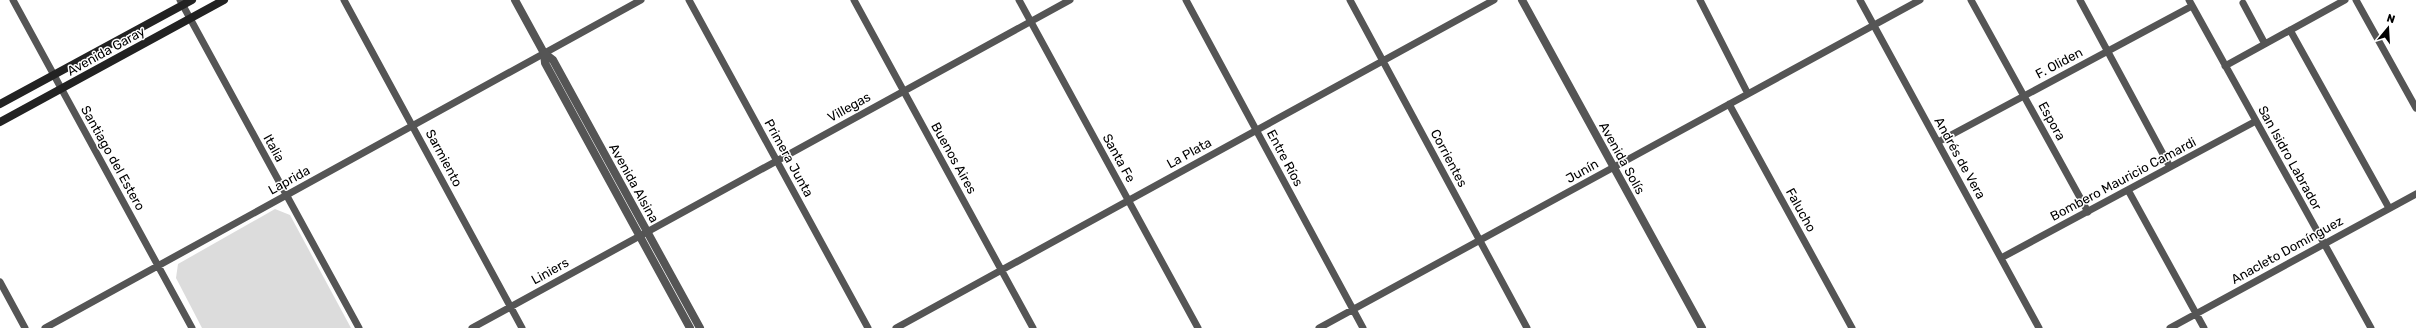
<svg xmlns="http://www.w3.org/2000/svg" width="2416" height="328" viewBox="0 0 2416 328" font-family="Rubik,sans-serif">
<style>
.green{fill:#dcdcdc}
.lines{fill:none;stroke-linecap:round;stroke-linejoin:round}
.minor{stroke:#555;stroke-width:7}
.tertiary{stroke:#555;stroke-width:8}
.secondary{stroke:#222;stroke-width:8}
.labels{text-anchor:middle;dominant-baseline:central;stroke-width:3;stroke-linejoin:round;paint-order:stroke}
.street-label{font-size:13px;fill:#000;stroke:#fff}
</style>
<rect width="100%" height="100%" fill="#fff"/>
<path class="green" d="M275,209L290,215L351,328H202L176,278L178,264Z"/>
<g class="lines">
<path class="minor" d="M13,0L192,328
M180,0L359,328
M344,0L522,328
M689,0L868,328
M854,0L1033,328
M1019,0L1198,328
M1186,0L1363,328
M1350,0L1527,328
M1700,0L1748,94
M1860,0L2039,328
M1971,0L2088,212
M2080,0L2170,167
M2189,0L2371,328
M2356,0L2416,108
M2243,3L2265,44
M2290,30L2389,208
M2225,66L2345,0
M1729,104L1852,328
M1938,142L2192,6
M2128,190L2204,328
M2001,258L2256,121
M0,282L25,328
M45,328L641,0
M472,328L1070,0
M896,328L1494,0
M1319,328L1920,0
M2170,328L2416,194"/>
<path class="tertiary" d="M515,0L544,53
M1522,0L1702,328
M690,328L545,63L544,53L553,60L700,328"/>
<path class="secondary" d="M0,104L192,0
M0,122L224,0"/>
</g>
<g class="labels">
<g class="street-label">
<text transform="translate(106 51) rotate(-29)">Avenida Garay</text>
<text transform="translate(2059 63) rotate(-28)">F. Oliden</text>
<text transform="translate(849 107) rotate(-29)">Villegas</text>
<text transform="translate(2052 121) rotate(61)">Espora</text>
<text transform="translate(274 148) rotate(61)">Italia</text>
<text transform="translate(1189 153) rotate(-29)">La Plata</text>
<text transform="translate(113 158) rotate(61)">Santiago del Estero</text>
<text transform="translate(444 158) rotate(62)">Sarmiento</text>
<text transform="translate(789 158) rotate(61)">Primera Junta</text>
<text transform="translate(954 158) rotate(61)">Buenos Aires</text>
<text transform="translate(1119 158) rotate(61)">Santa Fe</text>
<text transform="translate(1285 158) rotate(62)">Entre Ríos</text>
<text transform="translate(1449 158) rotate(62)">Corrientes</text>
<text transform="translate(1622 158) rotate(61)">Avenida Solís</text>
<text transform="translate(1960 158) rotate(61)">Andrés de Vera</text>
<text transform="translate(2290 158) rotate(61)">San Isidro Labrador</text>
<text transform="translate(1582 171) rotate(-29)">Junín</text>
<text transform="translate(2123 179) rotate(-28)">Bombero Mauricio Camardi</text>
<text transform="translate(289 180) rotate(-29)">Laprida</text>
<text transform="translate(634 183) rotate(61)">Avenida Alsina</text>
<text transform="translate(1801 210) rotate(61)">Falucho</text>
<text transform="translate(2287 250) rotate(-29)">Anacleto Domínguez</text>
<text transform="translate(550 271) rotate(-29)">Liniers</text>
</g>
</g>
<g transform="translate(2388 28) rotate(18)" stroke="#ffffff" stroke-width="3" paint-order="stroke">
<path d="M0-3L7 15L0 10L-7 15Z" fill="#000000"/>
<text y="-6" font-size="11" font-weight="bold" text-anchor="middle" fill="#000000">N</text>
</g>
</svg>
